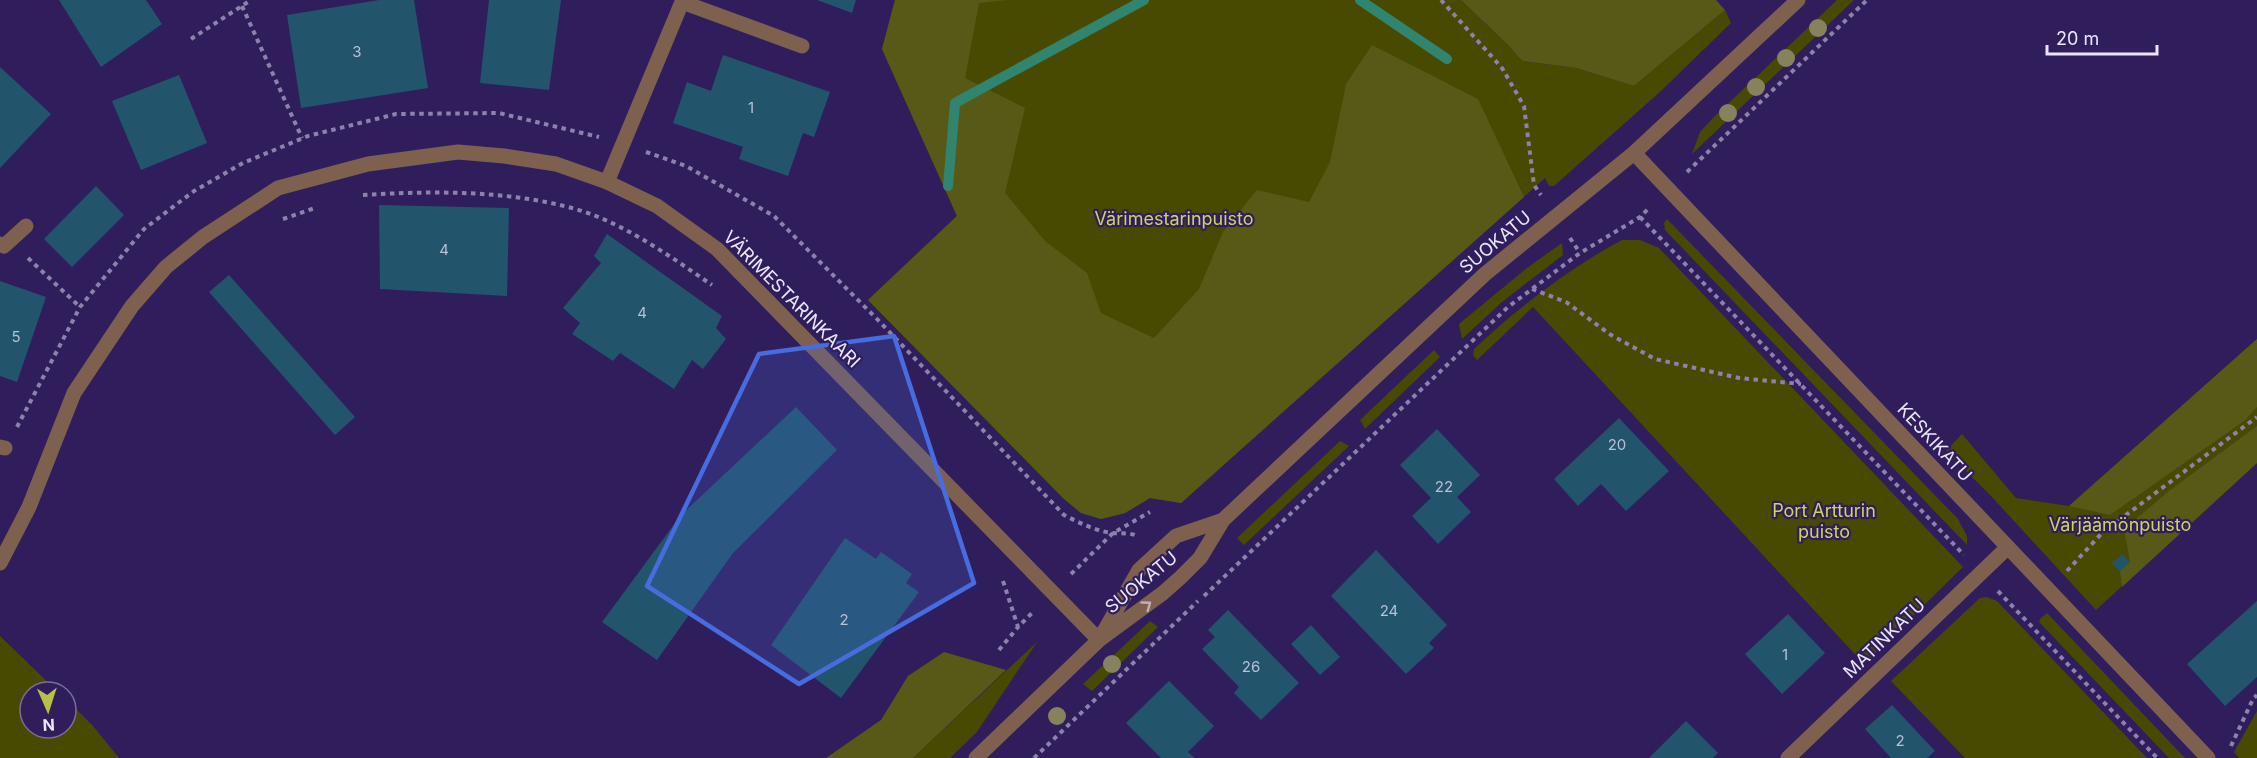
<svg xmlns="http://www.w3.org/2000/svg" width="2257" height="758" viewBox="0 0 2257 758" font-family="Inter,sans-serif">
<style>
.green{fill:#474a00}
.forest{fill:#575a16}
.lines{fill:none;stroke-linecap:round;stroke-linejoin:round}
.stream{stroke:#31846d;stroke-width:10}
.building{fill:#22546b}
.path{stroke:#8c82ac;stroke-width:4;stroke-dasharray:4.5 4.5;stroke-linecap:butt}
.service{stroke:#7e604e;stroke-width:15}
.minor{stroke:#7e604e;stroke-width:15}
.tertiary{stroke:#7e604e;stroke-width:15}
.tree{fill:#87825e}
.oneway{stroke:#beb0b6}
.marked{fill:#466cdf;fill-opacity:0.2;stroke:#466cdf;stroke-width:4.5;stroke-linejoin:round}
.labels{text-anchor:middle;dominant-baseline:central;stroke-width:4.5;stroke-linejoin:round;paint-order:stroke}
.number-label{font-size:15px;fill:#b6c1d8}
.park-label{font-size:18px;fill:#ced460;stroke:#301e5c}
.street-label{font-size:18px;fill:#e8e5fc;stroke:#301e5c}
</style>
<rect width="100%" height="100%" fill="#301e5c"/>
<path class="green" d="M895,0H1461L1508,45L1522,61L1576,68L1634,86L1725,10L1731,23L1661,91L1554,186H1549L1545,178L1181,503L1150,498L1125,513L1101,519L1081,513L1064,499L868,300L957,216L882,49Z
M1837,0H1854L1692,154L1700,132L1713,118Z
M1667,219L1958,519L1967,536V545L1665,230L1664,223Z
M1622,240H1640L1659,248L1963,567L1864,664L1533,307L1477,360L1473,355L1474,349C1519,307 1568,269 1622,240Z
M1562,243L1563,255L1502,302L1462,339L1459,324L1527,268Z
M2257,339V463L2096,610L1991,496L1946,451L1962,434L2016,498L2069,506Z
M1434,350L1440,357L1365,429L1360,420Z
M1340,441L1349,446L1244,545L1237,538Z
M1987,597L1997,601L2147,758H1965L1891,681L1980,598Z
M2047,613L2185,758H2169L2039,622L2040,619Z
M1150,621L1158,627L1092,691L1083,684Z
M0,636L58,692H30V728H66V699L93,726L119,758H0Z
M1037,642L977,732L950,758H913Z
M2257,711V758H2239L2234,752Z"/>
<path class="forest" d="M895,0H1007L979,3L965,78L1025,108L1005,193L1045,241L1087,273L1101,313L1154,338L1199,289L1223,232L1257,190L1309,202L1330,162L1346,84L1372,45L1478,99L1524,197L1181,503L1150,498L1125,513L1101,519L1081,513L1064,499L868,300L957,216L882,49Z
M1461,0H1716L1725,10L1634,86L1576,68L1522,61L1508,45Z
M2257,339V407L2244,421L2110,515L2069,506Z
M2257,426V463L2122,587L2120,571L2130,562L2124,529L2169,491Z
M944,652L1006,670L913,758H826L881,720L908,676Z"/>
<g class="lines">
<path class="stream" d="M1360,0L1447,59
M948,186L955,103L1144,0"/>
</g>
<path class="building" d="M59,0H146L162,24L101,67Z
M379,0H414L428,88L301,108L287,15Z
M489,0H561L549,90L480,83Z
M817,0H856L852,13Z
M723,55L830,92L814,137L803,133L788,176L739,159L743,147L673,123L687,82L711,91Z
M0,67L51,114L0,168Z
M179,75L207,143L141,170L112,101Z
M96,186L124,215L72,267L44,239Z
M379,205L509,208L507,296L380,289Z
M607,234L722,316L716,328L726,339L703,369L692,360L674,389L620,353L613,361L572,334L580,323L563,308L601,263L594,256Z
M229,275L355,417L335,435L209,292Z
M0,281L46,297L17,382L0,376Z
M796,407L837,450L733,553L657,660L602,622L681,515Z
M1619,418L1669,471L1626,511L1601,484L1578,506L1554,479Z
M1437,429L1480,475L1457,497L1471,512L1438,544L1412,516L1431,498L1400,465Z
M845,538L876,559L881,552L912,574L906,583L919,592L841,698L771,645Z
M1376,550L1447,625L1429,643L1434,648L1406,674L1331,596Z
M2122,554L2130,562L2120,571L2112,563Z
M2257,601V677L2225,706L2187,664Z
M1228,610L1299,683L1261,720L1234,693L1239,687L1202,649L1215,637L1208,630Z
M1788,614L1825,653L1782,694L1745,654Z
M1311,625L1340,657L1320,675L1291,644Z
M1169,681L1214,726L1188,752L1195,758H1161L1126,723Z
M1892,705L1935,751L1927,758H1891L1865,729Z
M1686,721L1718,753L1713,758H1649Z"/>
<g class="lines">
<path class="path" d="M1441,0L1502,68L1524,106L1534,185L1541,195
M242,6L302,138
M191,39L251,0
M646,152L686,166L774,216L880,322L1064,515C1080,523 1095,531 1113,533C1121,534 1129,532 1137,536
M1687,172L1867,0
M363,195C431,191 501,190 568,207C620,220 668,255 712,285
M1640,217L1964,555
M283,219L315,208
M1570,238L1580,253
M28,258L80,307
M1532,289L1566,302L1611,335L1655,359L1739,378L1801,384
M17,427L80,307L144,229L194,191L243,163L308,136L396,114L499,113L599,137
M2067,571L2102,533L2257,417
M1071,574L1113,533L1150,512
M1003,581L1018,627L1034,611
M1998,591L2157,758
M1204,596L1508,307L1580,253L1640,217L1649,208
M999,650L1018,627
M2231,746L2253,699L2257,695
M1034,758L1198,601"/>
<path class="service" d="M607,182L682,2L802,46
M0,244L4,246L26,226
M0,447L5,448"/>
<path class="minor" d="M1634,153L2208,758
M0,563L29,507L74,393L132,306L166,267L203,237L278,188L368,164L458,152L504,156L556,164L607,182L657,206L717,249L1099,640
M1788,758L2008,547"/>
<path class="tertiary" d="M1102,635L1139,570L1176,536L1223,520
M976,758L1099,640L1163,593L1181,577L1200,558L1223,520L1485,274L1634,153L1798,0"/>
</g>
<g class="tree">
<circle cx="1818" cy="28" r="9"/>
<circle cx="1786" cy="58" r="9"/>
<circle cx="1756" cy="87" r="9"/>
<circle cx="1728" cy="113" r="9"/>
<circle cx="1112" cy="664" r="9"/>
<circle cx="1057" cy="716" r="9"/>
</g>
<defs><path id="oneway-chevron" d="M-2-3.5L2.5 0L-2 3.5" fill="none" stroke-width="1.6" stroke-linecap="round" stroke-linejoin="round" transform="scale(1.5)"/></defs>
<use class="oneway" href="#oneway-chevron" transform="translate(1147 605) rotate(-36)"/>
<path class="marked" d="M894,336L974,583L799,684L647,586L759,354Z"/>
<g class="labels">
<g class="number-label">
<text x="357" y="51">3</text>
<text x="751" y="107">1</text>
<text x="444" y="249">4</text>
<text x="642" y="312">4</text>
<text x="16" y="336">5</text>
<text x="1617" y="444">20</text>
<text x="1444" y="486">22</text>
<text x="1389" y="610">24</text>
<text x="844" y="619">2</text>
<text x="1785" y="654">1</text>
<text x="1251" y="666">26</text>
<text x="1900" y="740">2</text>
</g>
<g class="park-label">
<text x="1174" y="218">Värimestarinpuisto</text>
<text x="1824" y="510">Port Artturin<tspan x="1824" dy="21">puisto</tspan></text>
<text x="2120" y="524">Värjäämönpuisto</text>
</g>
<g class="street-label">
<text transform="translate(1495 242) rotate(-40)">SUOKATU</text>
<text transform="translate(792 299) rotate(45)">VÄRIMESTARINKAARI</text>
<text transform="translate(1935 442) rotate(47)">KESKIKATU</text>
<text transform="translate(1141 582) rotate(-39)">SUOKATU</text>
<text transform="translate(1884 638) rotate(-44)">MATINKATU</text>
</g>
</g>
<g transform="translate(48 710) rotate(177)"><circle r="28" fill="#301e5c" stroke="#7a6e9c" stroke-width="1.5"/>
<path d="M0-4.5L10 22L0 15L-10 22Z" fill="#bac045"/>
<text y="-9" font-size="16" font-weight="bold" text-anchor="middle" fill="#e8e5fc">N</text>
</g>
<path d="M2047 45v9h110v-9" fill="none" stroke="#e8e5fc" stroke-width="3"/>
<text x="2056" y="45" font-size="18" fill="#e8e5fc" stroke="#301e5c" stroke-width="4.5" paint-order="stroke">20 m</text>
</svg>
